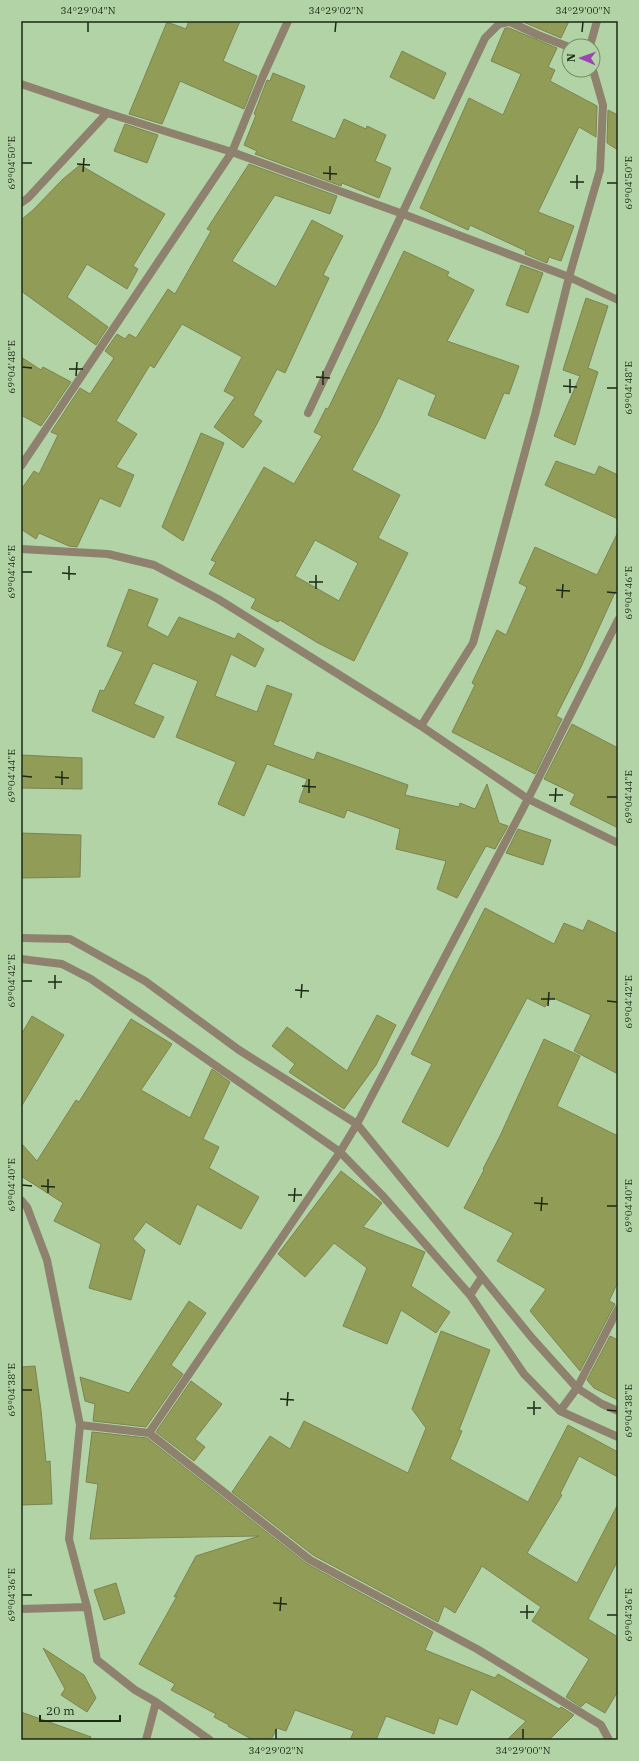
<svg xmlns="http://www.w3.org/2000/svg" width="639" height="1761" viewBox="0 0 639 1761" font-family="'IBM Plex Serif',serif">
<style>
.building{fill:#919d56;stroke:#7b8452;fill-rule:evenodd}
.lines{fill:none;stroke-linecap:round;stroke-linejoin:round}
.street{stroke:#8e816e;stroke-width:8}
.ticks{fill:none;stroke:#1c2917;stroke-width:1.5}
.neatline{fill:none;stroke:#1c2917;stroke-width:1.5}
.ticks-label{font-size:10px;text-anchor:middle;fill:#1c2917}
</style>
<rect width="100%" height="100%" fill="#b2d3a5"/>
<path class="building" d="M189,21H240L223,61L257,76L244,109L180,81L162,124L129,114L167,22L186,29Z
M521,21H569L561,38Z
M505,28H509L557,48L548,67L555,70L550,81L597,106L596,137L579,127L538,212L574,226L561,261L549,257L547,263L525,254L526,251L470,225L468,230L420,208L469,98L503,115L521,74L491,61Z
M402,51L446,73L434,99L390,77Z
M273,73L305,86L291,121L335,139L344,119L366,129L367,126L386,135L375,161L391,168L379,198L342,183L341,186L255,154L257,151L244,145L256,115L254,114L267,80L270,81Z
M608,110L618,115V150L607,143Z
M125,124L158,135L147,163L114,151Z
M249,164L337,196L330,214L275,195L232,261L276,287L312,220L343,236L323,275L329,278L285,373L277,369L253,415L262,421L243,448L214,427L235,397L224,391L242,357L182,324L154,368L150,365L116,421L137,434L116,467L134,475L120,507L100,498L77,547L69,546L39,533L36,539L21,529V490L34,471L39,474L58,435L51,432L80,388L90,394L114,358L105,351L117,334L125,339L129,334L136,338L168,289L175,294L211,231L207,229Z
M80,165L165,214L133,266L138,269L127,289L87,264L67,297L108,327L96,345L21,291V220L33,210L63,179Z
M404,251L449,272L447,276L474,290L447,341L519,366L509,394L504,393L485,439L428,415L436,395L398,378L380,418L352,470L400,495L378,538L408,553L354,661L318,643L280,620L278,622L251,608L256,599L209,574L216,562L211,560L264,467L294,484L322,436L314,432L326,408L328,409ZM315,540L358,563L339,601L295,576Z
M521,265L543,273L528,313L506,305Z
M586,298L608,306L588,368L598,372L575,445L554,436L580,376L563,370Z
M21,357L41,370L43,367L71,382L41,426L21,415Z
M201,433L224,443L183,541L162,527Z
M556,461L595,475L599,466L618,475V519L545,485Z
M618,532V586L581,667L556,716L562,719L535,774L452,732L475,685L472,683L497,630L506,635L527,587L519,583L535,547L597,575Z
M129,589L158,599L147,626L168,637L179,617L235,639L238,633L264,649L255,667L231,654L215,696L257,712L267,685L292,694L273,745L314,760L317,752L408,785L405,795L459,807L460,803L475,809L487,784L499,823L508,826L495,849L486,846L457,898L437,889L446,861L396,849L400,829L347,810L344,818L299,802L307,779L267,764L244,816L218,804L236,762L176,737L198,681L153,663L134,704L164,717L154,738L92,711L100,690L104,691L123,652L107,646Z
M572,724L618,748V828L570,804L575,794L544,779Z
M21,755L82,758V789L21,788Z
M518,829L551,840L543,865L506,853Z
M21,833L81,835L80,877L21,878Z
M485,908L554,944L564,923L583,931L588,920L618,934V1074L574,1051L591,1015L551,997L545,1007L527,998L448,1147L402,1122L432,1064L411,1054Z
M377,1015L396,1025L376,1065L344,1109L289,1072L295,1064L272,1046L287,1027L347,1071Z
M32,1016L64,1035L21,1107V1035Z
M131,1019L172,1044L141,1090L190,1118L212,1069L230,1082L203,1139L219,1147L209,1168L259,1197L241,1229L197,1204L180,1245L146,1222L133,1239L145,1250L131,1300L89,1288L101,1244L54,1221L63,1203L21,1176V1143L37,1161L76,1100L79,1102Z
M544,1039L580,1056L557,1106L618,1136V1282L609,1301L615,1304L580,1371L530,1311L546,1289L497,1261L513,1233L464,1208L484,1170L483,1169L500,1136Z
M341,1171L382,1203L363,1227L425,1252L411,1286L450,1312L436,1333L401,1310L387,1344L343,1326L367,1268L334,1243L305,1277L278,1254Z
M189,1301L206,1313L171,1365L183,1374L146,1427L93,1421L95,1404L85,1401L80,1377L129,1393Z
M441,1331L490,1350L459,1430L462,1431L450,1459L528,1502L568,1425L618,1452V1477L579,1456L560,1494L562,1495L527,1553L577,1583L618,1504V1560L588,1619L618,1637V1691L605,1713L586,1702L581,1707L566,1697L589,1659L532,1621L541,1607L482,1566L455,1613L444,1606L438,1622L313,1555L232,1492L270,1436L290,1449L304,1421L408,1473L426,1428L412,1409Z
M610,1336L618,1340V1400L594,1388L587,1380Z
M35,1366L41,1410L46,1462L50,1461L52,1504L21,1505V1367Z
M191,1381L222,1404L195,1439L205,1447L194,1461L156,1432Z
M92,1432L147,1438L307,1564L433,1632L425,1650L495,1678L498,1674L559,1709L561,1707L574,1715L549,1740H507L526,1721L471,1689L457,1725L439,1718L434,1734L386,1716L376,1740H350L354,1731L295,1710L286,1731L277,1728L271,1740H253L228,1726L229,1725L214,1717L216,1714L171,1690L175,1684L139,1664L177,1596L174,1597L196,1556L259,1536L90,1539L98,1484L86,1482Z
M116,1583L125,1613L104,1620L94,1590Z
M43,1648L84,1675L96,1698L87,1712L61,1695L65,1689Z
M21,1712L91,1737L90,1740H21Z"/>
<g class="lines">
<path class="street" d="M590,46L597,21
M21,84L107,113L232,152L403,214L569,277L618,300
M21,203L28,198L107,113
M308,413L485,38L499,24L510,22L538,35L569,47
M21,466L232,152L263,76L288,21
M21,549L108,554L154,565L218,599L421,726L528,799L618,843
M421,726L473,643L535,415L569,277L600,170L603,105L593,70
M21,938L70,939L145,981L239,1050L357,1124L532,1338L577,1388L602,1404L618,1411
M21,959L62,964L91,979L340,1152L382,1195L470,1295L524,1374L560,1411L618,1437
M21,1200L27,1207L47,1260L80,1425L69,1539L87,1607L97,1660L135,1690L156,1702L210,1740
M470,1295L482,1277
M560,1411L577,1388L618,1309
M80,1425L149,1433L340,1152L357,1124L528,799L618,620
M149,1433L310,1560L477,1649L601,1725L609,1740
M21,1609L87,1607
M146,1740L156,1702"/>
</g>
<path class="ticks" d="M88,32V22M335,32L336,22M582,32L583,22M22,163H32M77,164L90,165M83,172L84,158M323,173L337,174M330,180V166M570,182H584M607,183H617M577,189V175M22,367L32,368M69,369H83M76,376L77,362M316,377L330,378M323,385V371M563,386L577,387M607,388H617M570,393V379M22,572H32M62,573L76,574M69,580V566M309,582H323M316,589V575M556,590L570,591M607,592L617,593M562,598L563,584M22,776L32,777M55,777L69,778M62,785V771M302,786L316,787M309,793V779M549,795H563M607,797H617M555,802L556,788M22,981H32M48,982H62M55,989V975M295,990L309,991M301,998L302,984M541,999H555M607,1001L617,1002M548,1006L549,992M22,1185L32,1186M41,1186L55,1187M48,1193V1179M288,1195H302M294,1202L295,1188M534,1203L548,1204M607,1206H617M541,1211L542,1197M22,1390H32M280,1399L294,1400M287,1406L288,1392M527,1408H541M607,1410L617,1411M534,1415V1401M22,1595H32M273,1603L287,1604M280,1611L281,1597M520,1612H534M607,1615H617M527,1619V1605M276,1739V1729M523,1739V1729"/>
<rect width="639" height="1761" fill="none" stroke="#b2d3a5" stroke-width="44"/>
<g transform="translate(581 58) rotate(272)"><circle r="19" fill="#b2d3a5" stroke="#768f6c"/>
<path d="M0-3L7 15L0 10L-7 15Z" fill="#9945b4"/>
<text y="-6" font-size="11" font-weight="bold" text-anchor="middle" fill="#1c2917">N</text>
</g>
<path d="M40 1715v6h80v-6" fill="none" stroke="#1c2917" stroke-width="2"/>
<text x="46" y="1715" font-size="12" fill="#1c2917" stroke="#b2d3a5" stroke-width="3" paint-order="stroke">20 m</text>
<rect x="22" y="22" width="595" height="1717" class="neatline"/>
<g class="ticks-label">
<text x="88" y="14">34°29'04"N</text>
<text x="336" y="14">34°29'02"N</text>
<text x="583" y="14">34°29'00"N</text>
<text transform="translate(11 163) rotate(-90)" y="4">69°04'50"E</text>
<text transform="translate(628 183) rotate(-90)" y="4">69°04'50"E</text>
<text transform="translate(11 367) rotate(-90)" y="4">69°04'48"E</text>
<text transform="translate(628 388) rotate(-90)" y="4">69°04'48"E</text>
<text transform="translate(11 572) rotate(-90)" y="4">69°04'46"E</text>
<text transform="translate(628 593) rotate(-90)" y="4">69°04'46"E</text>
<text transform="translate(11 776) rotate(-90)" y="4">69°04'44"E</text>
<text transform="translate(628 797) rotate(-90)" y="4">69°04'44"E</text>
<text transform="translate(11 981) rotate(-90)" y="4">69°04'42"E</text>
<text transform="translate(628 1002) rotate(-90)" y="4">69°04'42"E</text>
<text transform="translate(11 1185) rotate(-90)" y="4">69°04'40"E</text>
<text transform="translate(628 1206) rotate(-90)" y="4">69°04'40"E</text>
<text transform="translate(11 1390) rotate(-90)" y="4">69°04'38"E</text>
<text transform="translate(628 1411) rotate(-90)" y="4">69°04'38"E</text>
<text transform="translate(11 1595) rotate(-90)" y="4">69°04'36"E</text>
<text transform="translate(628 1615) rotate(-90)" y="4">69°04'36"E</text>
<text x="276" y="1754">34°29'02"N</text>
<text x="523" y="1754">34°29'00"N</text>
</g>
</svg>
